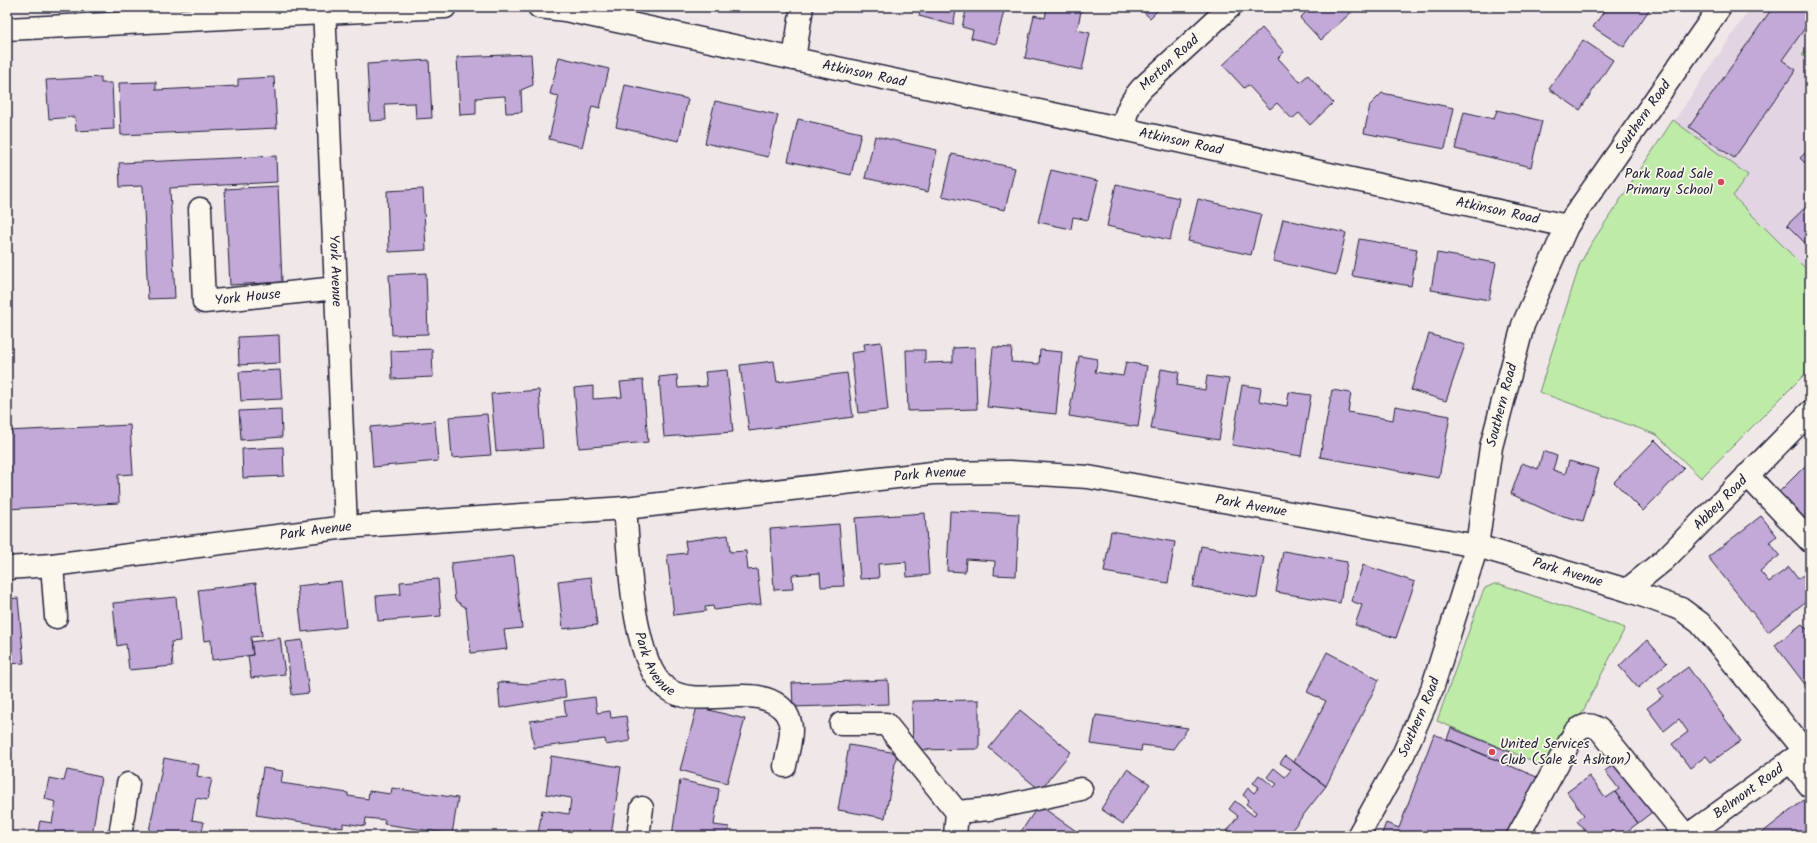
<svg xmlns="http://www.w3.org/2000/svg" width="1817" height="843" viewBox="0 0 1817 843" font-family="Kalam,sans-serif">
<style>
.built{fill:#e2d4e3}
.green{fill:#bfeba9;stroke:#708672}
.building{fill:#c2a9d7;stroke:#22223b}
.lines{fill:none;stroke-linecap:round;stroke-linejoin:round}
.minor-casing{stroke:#22223b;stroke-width:25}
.minor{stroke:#fbf7ec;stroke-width:22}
.poi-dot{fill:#d1495b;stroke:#fbf7ec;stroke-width:1.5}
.labels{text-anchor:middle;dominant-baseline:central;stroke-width:3.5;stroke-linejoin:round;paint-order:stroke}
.street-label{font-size:14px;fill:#22223b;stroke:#fbf7ec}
.poi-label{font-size:14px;fill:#22223b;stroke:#fbf7ec;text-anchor:end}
</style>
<rect width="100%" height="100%" fill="#f0e7e8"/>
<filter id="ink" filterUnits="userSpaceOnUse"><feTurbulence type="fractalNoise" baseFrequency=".025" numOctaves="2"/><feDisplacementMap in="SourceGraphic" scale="8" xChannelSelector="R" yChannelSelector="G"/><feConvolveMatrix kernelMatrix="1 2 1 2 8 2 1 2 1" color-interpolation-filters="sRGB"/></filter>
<g filter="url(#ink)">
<path class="built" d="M1751,7H1810V369L1701,478L1657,435L1539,392L1580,264L1591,244Z"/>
<path class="green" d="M1810,47V63L1802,55Z
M1673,120L1748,175L1733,196L1810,273V369L1701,478L1657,435L1539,392L1580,264L1591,244Z
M1494,584H1500L1625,628L1580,717L1547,767L1437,721L1482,594L1485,588Z"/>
<path class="building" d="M921,7H957L953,25L919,16Z
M967,7H1005L996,44L971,38L973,30L962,27Z
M1047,7H1082L1077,30L1090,33L1082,70L1025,58L1034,15L1045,18Z
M1138,7H1161L1150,18Z
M1311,7H1357L1321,40L1300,18Z
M1607,7H1651L1624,47L1593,27Z
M1773,7H1810V21L1782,60L1796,70L1734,158L1689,127Z
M1262,28L1284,52L1278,58L1300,82L1308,75L1333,103L1310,125L1299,113L1292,119L1277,103L1270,109L1248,85L1244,88L1223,65Z
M1583,40L1613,60L1580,110L1549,89Z
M531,54L533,85L521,90L522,112L506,113L505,96L476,98V114L460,115L457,57Z
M559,57L609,69L600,108L592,106L582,147L549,139L559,96L550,94Z
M429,60L432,118L416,119L415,103L385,104L386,120L370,121L367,64Z
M101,77V83H112L114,129L76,131L75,117L49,119L46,80Z
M274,77L277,128L121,135L119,83L156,82V90L238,86V79Z
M625,85L688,99L679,141L616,127Z
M1382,93L1454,108L1445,149L1364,133L1370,105Z
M715,101L778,115L768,157L705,143Z
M1497,110L1542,121L1531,167L1455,149L1464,112L1494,119Z
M798,119L861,133L851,175L788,161Z
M875,136L937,150L928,192L865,178Z
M1810,148V168L1800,158Z
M952,154L1015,168L1005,210L942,196Z
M276,156L277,182L170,188L175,298L148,299L143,186L120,187L119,163Z
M1051,170L1098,181L1088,220L1073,217L1071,229L1038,222Z
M1116,184L1179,198L1170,240L1107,226Z
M278,186L282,282L230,285L225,189Z
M423,189L426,250L389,252L387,191Z
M1198,199L1261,214L1251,255L1188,241Z
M1810,203V248L1787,225Z
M1283,219L1346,233L1336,275L1273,261Z
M1359,239L1417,249L1411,286L1352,276Z
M1437,253L1496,263L1489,300L1431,290Z
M426,273L428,334L392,335L389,275Z
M1429,334L1465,345L1446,401L1411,390Z
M279,335L280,363L239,365L238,337Z
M881,342L888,410L858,413L851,353L865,351L864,344Z
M975,347L977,409L908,411L906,350H925V363L953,362V348Z
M993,347L1012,348L1011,362L1039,364L1040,350L1062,352L1056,414L987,407Z
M432,349L433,377L392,379L391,351Z
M1079,356L1098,359L1095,372L1123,376L1126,362L1147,366L1138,427L1069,416Z
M774,361L777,382L847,373L853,417L749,431L740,365Z
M1161,369L1179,372L1177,385L1205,390L1207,376L1229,379L1219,440L1151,429Z
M280,370L282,399L241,401L239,372Z
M727,370L733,432L664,437L659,377L677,375L678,388L707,386L705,372Z
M643,380L648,442L579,448L574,388L593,386V399L622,397L620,382Z
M1242,385L1261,388L1259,401L1287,406L1289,392L1311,395L1301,456L1232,445Z
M539,390L543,448L496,451L491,394Z
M1332,390L1351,393L1348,412L1393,420L1395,406L1450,416L1439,478L1320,457Z
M281,409L282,437L241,440L239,411Z
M487,414L491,455L452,458L449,417Z
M435,421L438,461L373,467L370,427Z
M130,425L133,474L118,475L119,503L7,509V431Z
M1655,440L1684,469L1643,511L1614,482Z
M283,447L284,476L243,478L242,449Z
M1543,451L1557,456L1553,470L1565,474L1569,461L1599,469L1583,521L1552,513L1511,494L1522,463L1538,469Z
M1810,461V513L1805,518L1779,492Z
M950,511L1019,514L1016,576L994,575L995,561L966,559L965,572L947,571Z
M925,513L929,575L907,577L906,562L878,564L879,578L860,579L855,518Z
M1761,516L1777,536L1769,542L1780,555L1760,571L1769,582L1789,567L1798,579L1810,570V598L1768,632L1708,557Z
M839,524L844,586L821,587L820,573L792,575L793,589L774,590L770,529Z
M1111,531L1175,542L1168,583L1104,572Z
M728,535L730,552L746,551L748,570L757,569L761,604L714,610L713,606L705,607L706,611L674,615L667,555L687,553L685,541Z
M1201,546L1264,557L1257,598L1193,587Z
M1283,551L1347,562L1340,603L1276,592Z
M514,556L522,628L504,630L507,649L471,653L466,608L455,600L451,563Z
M1363,565L1415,582L1396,638L1355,625L1362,605L1351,601Z
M591,577L597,625L563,629L558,581Z
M438,579L441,616L378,621L376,596L401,594L400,582Z
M341,581L346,627L302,632L297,586Z
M256,583L262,636L251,637L253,655L212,660L211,640L204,641L198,590Z
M176,597L180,641L171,642L173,666L129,670L126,644L117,646L113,603Z
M18,598L24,663L7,664V599Z
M1802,624L1810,632V691L1775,645Z
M280,638L285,674L251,678L248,656L253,655L251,642Z
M302,640L309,693L292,695L286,642Z
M1647,640L1667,663L1638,688L1619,666Z
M1327,652L1379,680L1326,786L1294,762L1326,701L1307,692Z
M1688,667L1741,741L1711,762L1706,756L1690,768L1672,744L1688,732L1679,719L1664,731L1647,708L1663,696L1658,689Z
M564,679L566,697L500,708L498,682L530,684Z
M888,680L889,704L793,707L792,683Z
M595,697L597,713L610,711L611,718L626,716L630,741L606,745L605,739L534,748L530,721L566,716L564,701Z
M979,700V749L913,750L912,701Z
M697,707L745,719L727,783L680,770Z
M1020,710L1071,752L1040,790L989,748Z
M1096,715L1188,728L1173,749L1142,745L1141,751L1091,744Z
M1451,728L1513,753L1509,765L1447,739Z
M1434,734L1544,780L1512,836H1381L1386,823L1399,828Z
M849,745L897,753L885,818L838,810Z
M551,756L621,767L611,836H551L538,834L542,810L569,814L571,798L546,794Z
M1285,756L1326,786L1287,836H1228L1225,834L1238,816L1229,809L1235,801L1254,816L1256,812L1246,804L1249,800L1243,795L1248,788L1254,793L1259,787L1253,783L1259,775L1274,787L1277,784L1267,777L1274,768L1285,777L1291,770L1280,763Z
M164,758L199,765L197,776L212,779L207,800L196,798L192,820L204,822L201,836H148Z
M1619,760L1656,809L1638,823L1615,792L1619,789L1605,771Z
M263,768L283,771L281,783L348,793V796L368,799L369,791L391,794L392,788L458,798L452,834L384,824L385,820L366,818L365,826L343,823V828L256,815Z
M1127,769L1150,784L1123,824L1101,809Z
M67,770L101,777L92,836H37L40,821L52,823L56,802L45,799L49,778L64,781Z
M1589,776L1606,798L1615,792L1638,823L1621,836H1589L1577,821L1584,815L1567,792Z
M680,780L719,789L714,825L729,827L727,836H672Z
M1809,796L1810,836H1758Z
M1039,805L1079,833L1076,836H1018Z"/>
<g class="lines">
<defs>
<g id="minor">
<path id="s1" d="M324,7L346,527"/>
<path id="s2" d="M539,7L565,10L1123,129L1567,226"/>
<path d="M7,29L445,7"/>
<path d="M794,59L802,7"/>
<path id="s3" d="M1123,129C1126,110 1130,102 1142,88L1230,7"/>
<path id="s4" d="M200,209L204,302L336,288"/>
<path d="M1747,475L1810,541"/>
<path id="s5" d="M625,508C629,550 631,662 666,688C698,713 758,677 786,713C789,718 791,725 791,730C791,742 787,754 785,766"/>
<path d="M52,565L56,617"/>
<path id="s6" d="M7,568L52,565L346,527L625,508L932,473L1009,472L1088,477L1477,546L1627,590L1681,609L1700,623L1719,645L1805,751"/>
<path id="s7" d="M1627,590L1664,560L1810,412"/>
<path d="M841,724H886L957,812"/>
<path d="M1790,761L1810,786"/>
<path d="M957,812L989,809L1081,789"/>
<path d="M120,836L128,784"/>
<path d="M638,836L642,808"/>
<path d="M955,836L957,812"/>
<path id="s8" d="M1358,836L1403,755L1432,689L1477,546L1491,447L1523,325L1567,226L1720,7"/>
<path d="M1518,836L1575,732C1584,724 1592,723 1601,731L1686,836"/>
<path id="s9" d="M1687,836L1810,747"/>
</g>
</defs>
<use href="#minor" class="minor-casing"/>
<use href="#minor" class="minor"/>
</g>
</g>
<g class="poi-dot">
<circle cx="1721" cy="182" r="4"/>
<circle cx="1492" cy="752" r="4"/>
</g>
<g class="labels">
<g class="street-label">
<text stroke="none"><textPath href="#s3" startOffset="83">Merton Road</textPath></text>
<text stroke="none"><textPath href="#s2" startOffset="332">Atkinson Road</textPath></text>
<text stroke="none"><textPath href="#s8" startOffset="782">Southern Road</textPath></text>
<text stroke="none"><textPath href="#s2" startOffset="656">Atkinson Road</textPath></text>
<text stroke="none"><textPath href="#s2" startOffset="980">Atkinson Road</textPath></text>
<text stroke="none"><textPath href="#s1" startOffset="264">York Avenue</textPath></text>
<text stroke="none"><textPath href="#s4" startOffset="137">York House</textPath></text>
<text stroke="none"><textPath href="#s8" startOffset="458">Southern Road</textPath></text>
<text stroke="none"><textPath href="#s6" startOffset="928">Park Avenue</textPath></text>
<text stroke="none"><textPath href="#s7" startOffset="128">Abbey Road</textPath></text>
<text stroke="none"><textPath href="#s6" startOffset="1252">Park Avenue</textPath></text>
<text stroke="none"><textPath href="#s6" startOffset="311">Park Avenue</textPath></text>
<text stroke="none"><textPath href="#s6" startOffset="1576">Park Avenue</textPath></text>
<text stroke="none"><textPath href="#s5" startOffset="161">Park Avenue</textPath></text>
<text stroke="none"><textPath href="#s8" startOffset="134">Southern Road</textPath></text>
<text stroke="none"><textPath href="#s9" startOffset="76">Belmont Road</textPath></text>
</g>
<g class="poi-label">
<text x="1713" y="174">Park Road Sale<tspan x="1713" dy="16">Primary School</tspan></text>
<text x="1500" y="744" text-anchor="start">United Services<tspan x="1500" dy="16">Club (Sale &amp; Ashton)</tspan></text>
</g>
</g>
<rect width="1817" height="843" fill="none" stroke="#fbf7ec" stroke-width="24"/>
<rect x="12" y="12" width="1793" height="819" fill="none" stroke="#22223b" stroke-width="1.5" filter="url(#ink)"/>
</svg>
